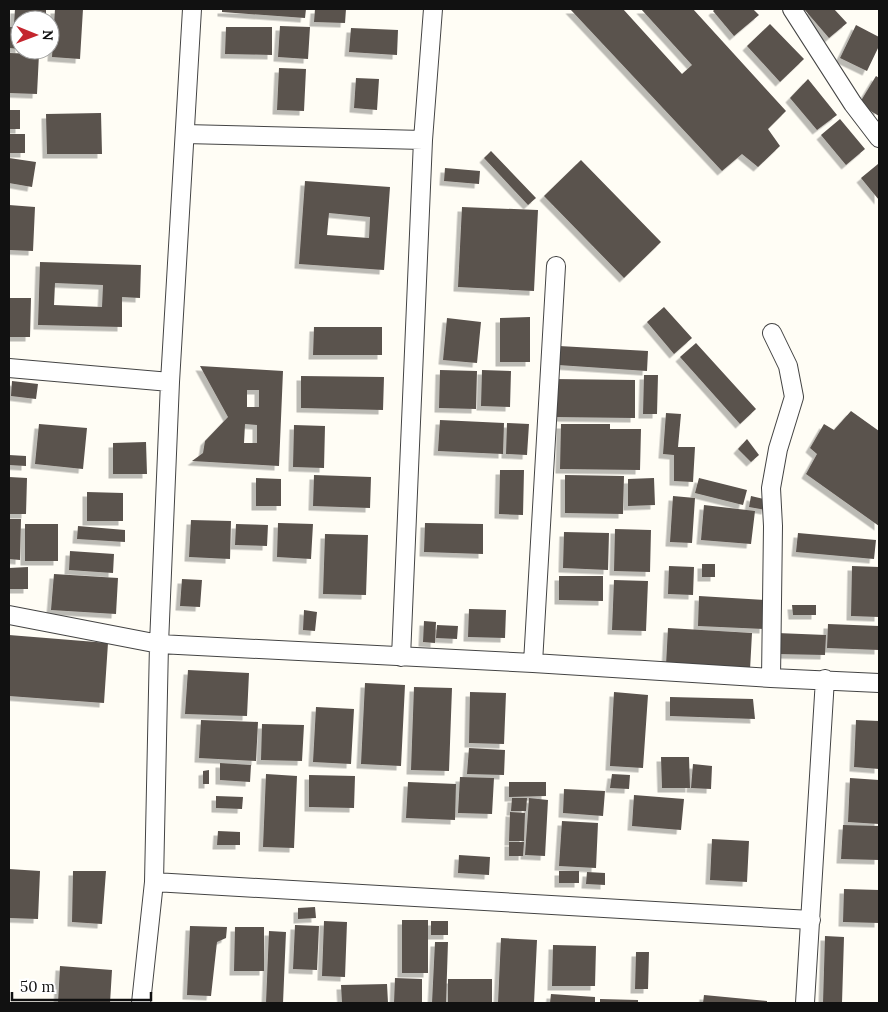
<svg xmlns="http://www.w3.org/2000/svg" width="888" height="1012" viewBox="0 0 888 1012" font-family="Lora,serif">
<style>
.building{fill:#5a524d;fill-rule:evenodd;filter:url(#shadow)}
.lines{fill:none;stroke-linecap:round;stroke-linejoin:round}
.minor-casing{stroke:#444;stroke-width:20}
.minor{stroke:#fff;stroke-width:18}
</style>
<defs>
<filter id="shadow"><feDropShadow dx="-4.5" dy="4.5" stdDeviation="0" flood-color="#0004"/></filter>
</defs>
<rect width="100%" height="100%" fill="#fffdf5"/>
<path class="building" d="M15,9H46V20H20V24H14Z
M55,9H83L80,59L52,57Z
M222,9H306L305,18L222,12Z
M315,9H346L345,23L314,22Z
M570,9H623L682,74L692,65L641,9H693L786,111L768,129L780,146L758,167L742,154L722,171Z
M715,9H753L759,15L734,36L713,11Z
M804,9H834L847,23L829,38Z
M770,24L804,59L780,82L747,46Z
M856,25L879,37V46L867,71L840,58Z
M280,26L310,27L308,59L278,57Z
M9,27H20V49L9,48Z
M226,27H272V55L225,54Z
M351,28L398,30L397,55L349,52Z
M9,53L39,54L37,94L9,93Z
M279,68L306,69L304,111L277,110Z
M876,76L879,78V116L859,104Z
M356,78L379,79L377,110L354,108Z
M808,79L837,115L817,130L790,98Z
M9,110H20V129H9Z
M101,113L102,154H47L46,114Z
M840,119L865,149L846,165L821,135Z
M9,134H25V153H9Z
M491,151L536,198L528,205L484,158Z
M9,158L36,162L32,187L9,183Z
M581,160L661,242L624,278L544,196Z
M878,164L879,165V200L861,178Z
M445,168L480,171L479,184L444,181Z
M305,181L390,187L384,270L299,264ZM329,213L370,217L369,238L327,235Z
M9,205L35,207L33,251L9,250Z
M462,207L538,210L534,291L458,287Z
M40,262L141,265L140,298L122,297V327L38,325ZM55,283L103,285L102,307L54,305Z
M9,298H31L30,337H9Z
M664,307L692,338L674,354L647,322Z
M530,317V362H500V318Z
M447,318L481,322L477,363L443,360Z
M314,327H382V355H313Z
M696,343L756,409L740,424L680,357Z
M559,346L648,351L647,371L558,365Z
M200,366L283,371L279,466L192,461L203,453L205,441L228,417ZM247,390H259V407H247ZM245,424L257,425V443H244Z
M440,370L477,371L476,409L439,408Z
M482,370L511,371L510,407L481,406Z
M644,375H658L657,414H643Z
M301,376L384,377L383,410L301,408Z
M552,379L635,380V418L552,417Z
M12,381L38,384L36,399L11,396Z
M851,411L879,431V526L806,474L817,454L810,448L824,424L834,430Z
M666,413L681,414L678,447H695L693,482L674,481V455L663,454Z
M440,420L504,423L503,454L438,451Z
M507,423L529,424L527,455L506,454Z
M39,424L87,428L83,469L35,464Z
M561,424H610V429H641L640,470L560,469Z
M294,425L325,426L324,468L293,467Z
M747,439L759,455L751,462L738,449Z
M146,442L147,474H113V443Z
M9,455L26,456V466L9,465Z
M500,470H524L523,515L499,514Z
M314,475L371,477L370,508L313,506Z
M565,475L624,476L623,514L565,513Z
M9,477L27,478L26,514H9Z
M256,478L281,479V506H256Z
M654,478L655,505L628,506V479Z
M699,478L747,490L743,505L695,493Z
M87,492L123,493V521H87Z
M673,496L695,498L692,543L670,542Z
M751,496L768,500L766,510L749,507Z
M704,505L755,511L751,544L701,540Z
M9,519H21L20,560L9,559Z
M191,520L231,521L230,559L189,557Z
M278,523L313,524L311,559L277,557Z
M425,523L483,524V554L424,552Z
M25,524H58V561H25Z
M236,524L268,525L267,546L235,545Z
M78,526L125,530V542L77,539Z
M615,529L651,530L650,572L614,571Z
M564,532L609,533L608,570L563,568Z
M798,533L876,540L874,559L796,552Z
M325,534L368,535L366,595L323,594Z
M70,551L114,554L113,573L69,570Z
M702,564H715V577H702Z
M669,566L694,567L693,595L668,594Z
M852,566L879,567V617L851,616Z
M28,567V589H9V568Z
M54,574L118,578L116,614L51,610Z
M559,576H603V601L559,600Z
M182,579L202,580L200,607L180,606Z
M614,580L648,581L646,631L612,630Z
M699,596L765,600L764,629L698,626Z
M792,605H816V615H793Z
M469,609L506,610L505,638L468,637Z
M304,610L317,612L315,631L303,630Z
M424,621L436,622L435,643L423,642Z
M828,624L879,626V650L827,648Z
M437,625L458,626L457,639L436,638Z
M668,628L752,633L750,670L666,665Z
M777,633L826,635L825,655L776,654Z
M9,635L108,643L104,703L9,696Z
M188,670L249,673L247,716L185,714Z
M365,683L405,685L401,766L361,764Z
M414,687L452,688L449,771L411,770Z
M470,692L506,693L504,744L469,743Z
M614,692L648,695L643,768L610,766Z
M670,697L753,699L755,719L670,716Z
M316,707L354,709L351,764L313,762Z
M201,720L258,722L256,761L199,758Z
M856,720L879,721V769L854,767Z
M262,724L304,725L302,761L261,760Z
M469,748L505,750L504,775L467,774Z
M661,757H689L690,788H662Z
M220,763L251,765L250,782L220,780Z
M693,764L712,766L711,789L691,788Z
M209,770V784H203V771Z
M266,774L297,776L294,848L263,847Z
M612,774L630,775L629,789L610,788Z
M309,775L355,776L354,808L309,807Z
M460,777L494,778L492,814L458,813Z
M850,778L879,780V824L848,822Z
M408,782L456,784L455,820L406,818Z
M509,782H546V796L509,797Z
M564,789L605,791L603,816L563,813Z
M634,795L684,799L681,830L632,826Z
M216,796L243,797L242,809L216,808Z
M512,798H527L526,811H511Z
M529,798L548,800L545,856L525,855Z
M510,812L525,813L524,841H509Z
M562,821L598,823L596,868L559,866Z
M843,825L879,826V860L841,859Z
M218,831L240,832V845H217Z
M712,839L749,841L747,882L710,880Z
M509,842H524L523,856H509Z
M459,855L490,857L489,875L458,873Z
M9,869L40,871L38,919L9,918Z
M73,871H106L102,924L72,922Z
M559,871H579V883H559Z
M587,872L605,873V885L586,884Z
M844,889L879,890V923L843,922Z
M315,907L316,918L298,919V908Z
M402,920H428V973H402Z
M324,921L347,922L345,977L322,976Z
M431,921H448V935H431Z
M295,925L319,926L317,970L293,969Z
M190,926L227,927L226,938L217,942L211,996L187,995Z
M235,927H264V971H234Z
M269,931L286,932L283,1003H266Z
M825,936L844,937L842,1003H823Z
M501,938L537,940L534,1003H498Z
M435,942H448L446,1003H432Z
M553,945L596,946L595,986H552Z
M636,952H649L648,989H635Z
M60,966L112,970L110,1003H58Z
M395,978L422,979V1003H394Z
M448,979H492V1003H448Z
M387,984L388,1003H342L341,985Z
M551,994L595,997V1003H550Z
M704,995L767,1001V1003H703Z
M600,999L638,1000V1003H600Z"/>
<g class="lines">
<defs>
<path id="minor" d="M792,9L853,104L879,138
M185,134L423,140
M9,368L170,382
M9,615L159,644L533,663L771,678L879,683
M401,657L423,140L433,9
M533,663L556,266
M771,678L773,526L771,488L778,449L794,397L788,366L772,333
M154,882L811,920
M141,1003L154,882L159,644L170,382L192,9
M805,1003L825,679"/>
</defs>
<use href="#minor" class="minor-casing"/>
<use href="#minor" class="minor"/>
</g>
<rect width="888" height="1012" fill="none" stroke="#111111" stroke-width="20"/>
<g transform="translate(35 35) rotate(91)"><circle r="24" fill="#ffffff" stroke="#a0a0a0"/>
<path d="M0-4L9 19L0 12L-9 19Z" fill="#c4262e"/>
<text y="-8" font-size="14" font-weight="bold" text-anchor="middle" fill="#111111">N</text>
</g>
<path d="M12 992v8h139v-8" fill="none" stroke="#111111" stroke-width="2.5"/>
<text x="20" y="992" font-size="15" fill="#111111" stroke="#ffffff" stroke-width="4" paint-order="stroke">50 m</text>
</svg>
